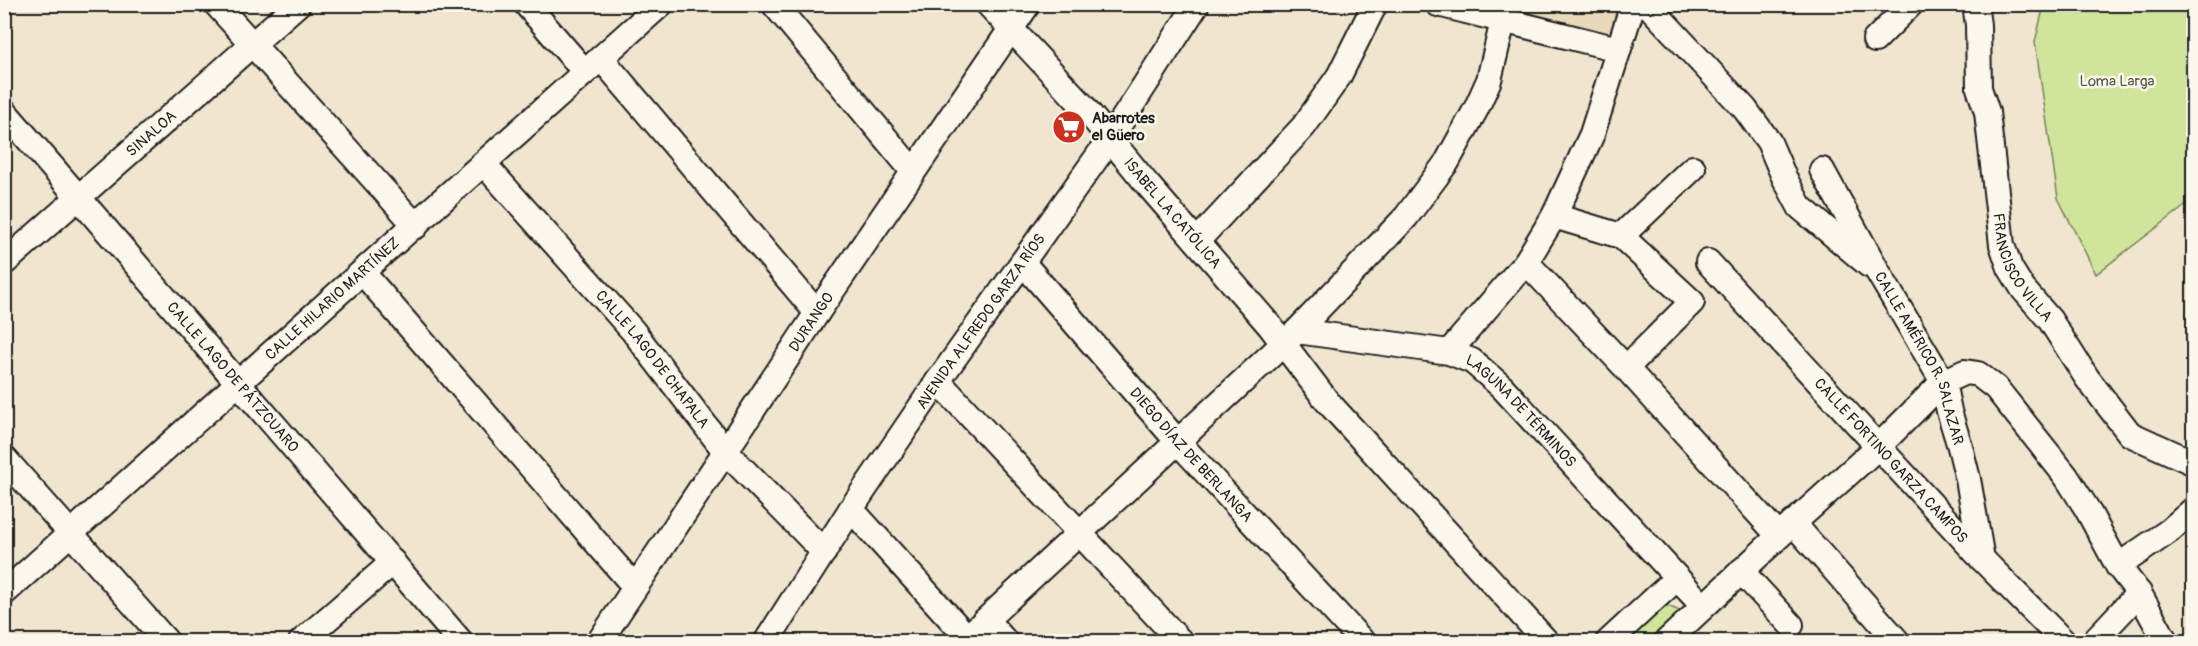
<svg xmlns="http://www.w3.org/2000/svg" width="2198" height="646" viewBox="0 0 2198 646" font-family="Pangolin,sans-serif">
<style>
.built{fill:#e8d9bb}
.green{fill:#cfe59b;stroke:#76805c;stroke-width:1.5}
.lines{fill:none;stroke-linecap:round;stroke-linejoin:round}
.minor-casing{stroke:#1c1c1c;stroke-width:28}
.minor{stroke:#fbf7ec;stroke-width:24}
.labels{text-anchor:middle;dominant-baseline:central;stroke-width:5;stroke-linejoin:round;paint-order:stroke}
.park-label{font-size:15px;fill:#525842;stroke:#fbf7ec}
.poi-label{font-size:15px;font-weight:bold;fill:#1c1c1c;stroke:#fbf7ec;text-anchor:start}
.street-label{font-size:15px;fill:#1c1c1c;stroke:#fbf7ec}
</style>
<rect width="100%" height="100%" fill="#f0e5cf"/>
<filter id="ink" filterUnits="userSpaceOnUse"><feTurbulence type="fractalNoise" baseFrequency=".0167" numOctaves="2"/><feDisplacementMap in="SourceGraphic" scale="12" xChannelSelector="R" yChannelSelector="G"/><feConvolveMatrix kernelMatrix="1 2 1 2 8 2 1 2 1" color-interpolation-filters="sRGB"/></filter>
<g filter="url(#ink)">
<path class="built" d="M1478,5H1620L1614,33Z"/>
<path class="green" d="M2044,5H2193V200L2096,274L2058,198L2035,42Z
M1659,602L1684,613L1656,641L1615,642Z"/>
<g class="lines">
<defs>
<g id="minor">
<path d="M216,4L416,226"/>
<path d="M526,4L585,72"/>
<path d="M774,4L913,171"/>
<path id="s1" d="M988,4L1084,107L1147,184L1270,326L1327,401L1547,642"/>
<path d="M1438,4L1618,49"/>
<path d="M1647,4L1745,109L1769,142L1784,177L1800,207L1869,265"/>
<path id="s2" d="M1975,4L1978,25L1979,88L1987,112L2002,245L2010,268L2023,289L2050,320L2087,378L2130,434L2194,463"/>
<path d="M1875,40L1911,4"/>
<path d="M601,58L817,313"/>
<path id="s3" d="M4,111L461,642"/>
<path id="s4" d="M484,164L633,331L725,451L824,552"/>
<path id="s5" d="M1822,170L1878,272L1943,382L1949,411L1960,447L1968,479L1982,559"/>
<path d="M1554,216L1621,236L1692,302L1626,368"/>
<path d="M1621,236L1693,168"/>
<path d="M1197,241L1304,126L1339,76L1375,4"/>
<path d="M1526,262L1626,368L1779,536"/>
<path id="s6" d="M1708,262L1982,559L2064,642"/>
<path id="s7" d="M4,263L298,4"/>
<path id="s8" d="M1023,263L1178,442L1363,642"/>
<path d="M363,273L634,586"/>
<path d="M1297,331L1406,217L1447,162L1476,109L1489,80L1507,4"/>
<path d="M1449,352L1526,262L1554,216L1592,134L1633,4"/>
<path d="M938,381L1181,642"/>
<path d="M4,458L167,642"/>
<path d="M851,509L967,637"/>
<path d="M1793,523L1898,642"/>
<path d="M2118,566L2169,531L2194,509"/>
<path d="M1741,571L1791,625"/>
<path id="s9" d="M4,593L661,4"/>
<path d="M986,620L1006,642"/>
<path d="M301,642L393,562"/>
<path id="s10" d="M599,642L817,313L1028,4"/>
<path id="s11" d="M766,642L851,509L938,381L1110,139L1197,4"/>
<path id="s12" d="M962,642L1297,331L1449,352L1472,361L1502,387L1703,606"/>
<path d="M1608,642L1677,578"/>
<path d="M1666,642L1779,536L1879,446L1943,382L1965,372L1978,374L1996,388L2066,476L2087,509L2118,566L2139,593L2166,642"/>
<path d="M2093,642L2139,593"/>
</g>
</defs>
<use href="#minor" class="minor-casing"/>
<use href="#minor" class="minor"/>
</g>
</g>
<defs>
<symbol id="supermarket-disc" viewBox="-11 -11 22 22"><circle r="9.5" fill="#c8321e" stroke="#fbf7ec"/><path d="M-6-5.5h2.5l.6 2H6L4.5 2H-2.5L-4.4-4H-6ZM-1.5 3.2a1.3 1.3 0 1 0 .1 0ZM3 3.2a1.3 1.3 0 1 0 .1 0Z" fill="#fff"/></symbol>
</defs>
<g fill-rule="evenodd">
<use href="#supermarket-disc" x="1050" y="108" width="38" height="38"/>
</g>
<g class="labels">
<g class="park-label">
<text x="2117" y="81">Loma Larga</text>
</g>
<g class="poi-label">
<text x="1092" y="118">Abarrotes<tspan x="1092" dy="17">el Güero</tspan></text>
</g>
<g class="street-label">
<text stroke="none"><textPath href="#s7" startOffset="196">SINALOA</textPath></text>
<text stroke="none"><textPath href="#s1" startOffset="279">ISABEL LA CATÓLICA</textPath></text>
<text stroke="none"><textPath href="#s2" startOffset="272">FRANCISCO VILLA</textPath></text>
<text stroke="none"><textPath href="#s9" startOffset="441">CALLE HILARIO MARTÍNEZ</textPath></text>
<text stroke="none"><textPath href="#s10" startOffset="384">DURANGO</textPath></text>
<text stroke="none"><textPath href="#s11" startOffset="386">AVENIDA ALFREDO GARZA RÍOS</textPath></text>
<text stroke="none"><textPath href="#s5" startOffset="213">CALLE AMÉRICO R. SALAZAR</textPath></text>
<text stroke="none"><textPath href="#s4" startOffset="258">CALLE LAGO DE CHAPALA</textPath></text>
<text stroke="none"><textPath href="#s3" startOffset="351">CALLE LAGO DE PÁTZCUARO</textPath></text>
<text stroke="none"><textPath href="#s12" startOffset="705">LAGUNA DE TÉRMINOS</textPath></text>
<text stroke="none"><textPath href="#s8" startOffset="255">DIEGO DÍAZ DE BERLANGA</textPath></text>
<text stroke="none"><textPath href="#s6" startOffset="270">CALLE FORTINO GARZA CAMPOS</textPath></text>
</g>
</g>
<rect width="2198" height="646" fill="none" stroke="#fbf7ec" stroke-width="24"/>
<rect x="12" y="12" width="2174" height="622" fill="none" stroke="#1c1c1c" stroke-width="2" filter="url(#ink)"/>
</svg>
